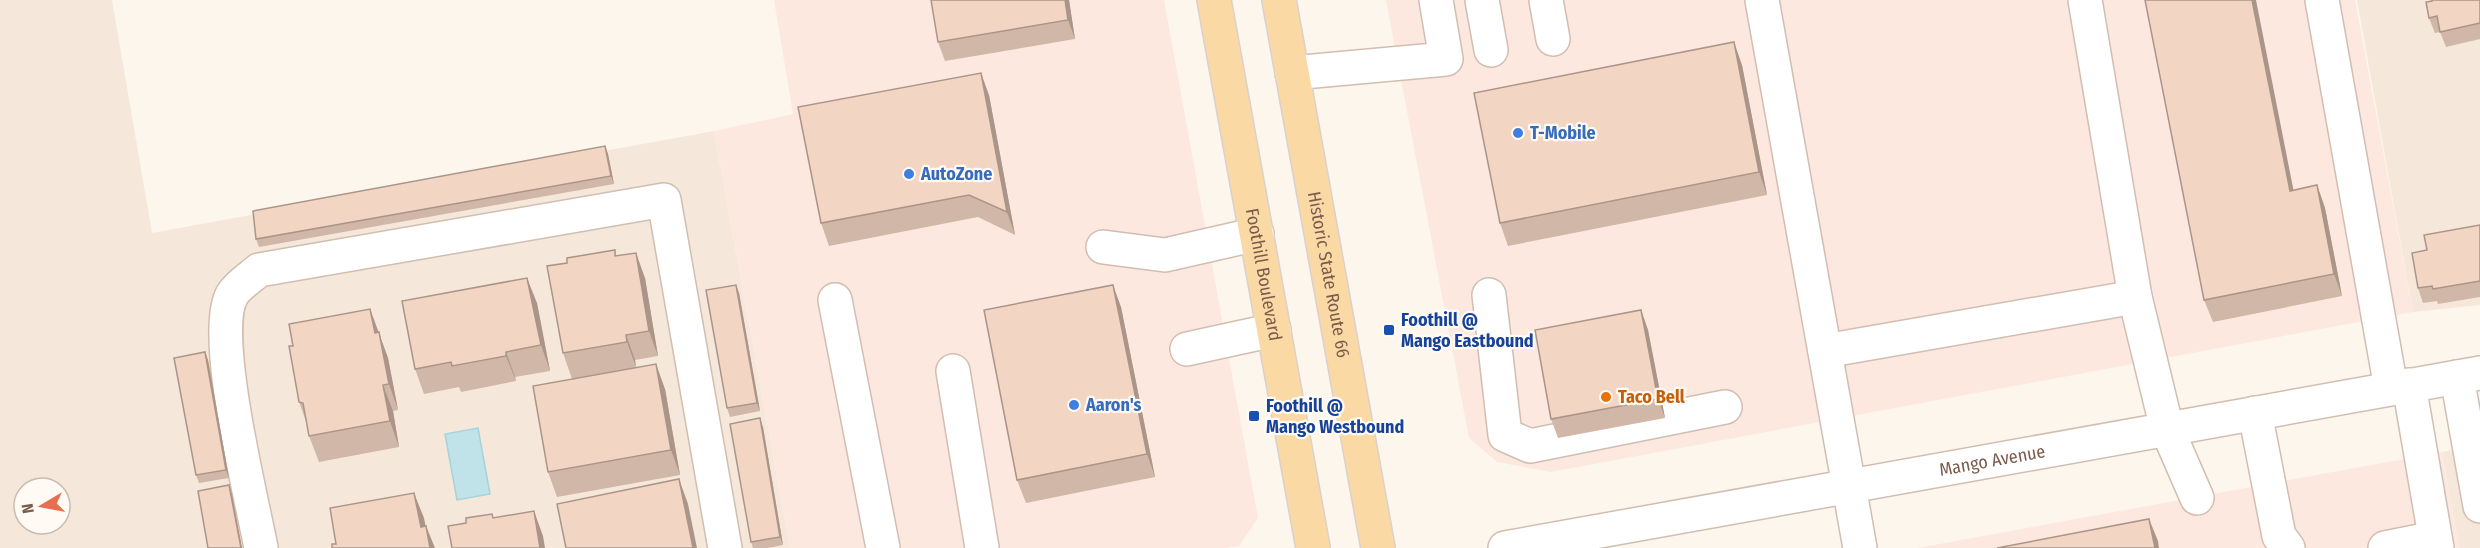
<svg xmlns="http://www.w3.org/2000/svg" width="2480" height="548" viewBox="0 0 2480 548" font-family="'Fira Sans Condensed',sans-serif">
<style>
.residential{fill:#f5e8da;fill-rule:evenodd}
.commercial{fill:#fde8e0}
.water{fill:#bfe3e8;stroke:#a5d3da;stroke-width:1.5}
.lines{fill:none;stroke-linecap:round;stroke-linejoin:round}
.minor-casing{stroke:#d1beb0;stroke-width:36}
.major-casing{stroke:#dad1cd;stroke-width:36}
.minor{stroke:#fff;stroke-width:33}
.major{stroke:#fbd9a5;stroke-width:33}
.wall{fill:#d1b7a8}
.shaded-wall{fill:#aa9588}
.building{fill:#f3d5c3;stroke:#aa9588;stroke-width:1.5}
.shop-dot{fill:#3f7fe0;stroke:#fffaf3;stroke-width:2}
.transit-dot{fill:#1a4fb4;stroke:#fffaf3;stroke-width:2}
.food-dot{fill:#e8710a;stroke:#fffaf3;stroke-width:2}
.labels{text-anchor:middle;dominant-baseline:central;stroke-width:4.5;stroke-linejoin:round;paint-order:stroke}
.shop-label{font-size:18px;font-weight:bold;fill:#366cbe;stroke:#fffaf3;text-anchor:start}
.street-label{font-size:18px;fill:#7a5c4d;stroke:#fffaf3}
.transit-label{font-size:18px;font-weight:bold;fill:#164399;stroke:#fffaf3;text-anchor:start}
.food-label{font-size:18px;font-weight:bold;fill:#c56008;stroke:#fffaf3;text-anchor:start}
</style>
<rect width="100%" height="100%" fill="#fdf6ec"/>
<path class="residential" d="M0,0H112L152,233L714,131L790,548H0ZM24,488H60V524H24Z
M2357,0H2480V305L2413,312Z
M2480,445V548H2459L2442,452Z"/>
<path class="commercial" d="M774,0H1164L1258,518L1239,546L1226,548H790L714,131L793,114Z
M1386,0H2355L2413,312L1551,472L1497,462L1469,438Z
M2442,452L2459,548H1918Z"/>
<path class="water" d="M478,428L490,494L457,500L445,434Z"/>
<g class="lines">
<defs>
<g id="minor">
<path d="M1482,0L1491,50"/>
<path d="M1546,0L1553,39"/>
<path d="M1762,0L1860,548"/>
<path d="M2322,0L2391,388"/>
<path d="M1292,73L1446,59L1436,0"/>
<path d="M1103,247L1165,255L1257,234"/>
<path d="M1489,295L1505,435L1530,446L1725,407"/>
<path d="M2135,297L2167,429L2197,498"/>
<path d="M835,300L883,548"/>
<path d="M1187,349L1274,330"/>
<path d="M1825,351L2135,297L2085,0"/>
<path d="M953,371L982,548"/>
<path d="M2457,377L2480,506"/>
<path d="M2409,385L2437,548"/>
<path d="M2255,413L2279,536L2288,548"/>
<path d="M261,548C252,499 210,334 232,295C237,286 251,277 259,270L664,200L725,548"/>
<path id="s1" d="M1505,548L2480,373"/>
<path d="M2385,548L2435,538"/>
</g>
<g id="major">
<path id="s2" d="M1214,0L1313,548"/>
<path id="s3" d="M1279,0L1378,548"/>
</g>
</defs>
<use href="#minor" class="minor-casing"/>
<use href="#major" class="major-casing"/>
<use href="#minor" class="minor"/>
<use href="#major" class="major"/>
</g>
<path class="wall" d="M931,0H1069L1075,39L945,61L938,42Z
M2480,0V39L2446,47L2440,32L2435,33L2429,18Z
M1742,65L1767,195L1508,246L1500,223Z
M989,95L1015,235L978,217L829,246L821,223Z
M605,146L608,154L614,184L259,247L256,239Z
M2317,185L2325,208L2342,296L2213,322L2204,300L2294,190Z
M2480,225V297L2438,304L2437,301L2423,303L2418,288L2427,250Z
M615,250L616,255L645,278L658,356L635,360L636,367L665,389L680,475L557,497L548,472L572,379L563,353L567,263Z
M736,285L739,293L760,411L730,417L727,408Z
M537,303L550,371L515,377L516,381L461,392L459,387L424,394L415,369Z
M1121,307L1155,477L1026,503L1017,480Z
M370,309L388,358L398,410L393,411L399,447L319,462L309,436L307,424L299,402L293,346Z
M1641,310L1648,330L1665,418L1558,438L1551,419Z
M205,352L208,360L229,478L199,483L196,475Z
M763,427L783,545L768,548H753L751,542Z"/>
<path class="shaded-wall" d="M1065,0H1069L1075,39L1068,20Z
M2252,0H2256L2298,213L2290,191Z
M1734,42L1742,65L1767,195L1759,172Z
M981,73L989,95L1015,235L1007,212Z
M605,146L608,154L614,184L611,176Z
M2317,185L2325,208L2342,296L2334,274Z
M636,253L645,278L658,356L649,331Z
M527,278L537,303L550,371L541,345Z
M736,285L739,293L760,411L757,403Z
M1113,285L1121,307L1155,477L1147,454Z
M370,309L388,358L398,410L389,384L375,333Z
M1641,310L1648,330L1665,418L1658,399Z
M626,335L635,360L636,367L627,342Z
M205,352L208,360L229,478L226,470Z
M506,352L515,377L516,381L506,356Z
M656,364L665,389L680,475L671,450Z
M383,385L393,411L399,447L390,421Z
M760,418L763,427L783,545L780,537Z
M679,479L688,504L697,548H693Z
M229,485L232,494L242,548H241Z
M414,493L424,518L430,548L421,527Z
M534,511L543,536L545,548H540Z
M2149,519L2158,541L2159,548H2155Z
M426,526L435,548H430Z"/>
<path class="building" d="M931,0H1065L1068,20L938,42Z
M2145,0H2252L2290,191L2317,185L2334,274L2204,300Z
M2432,0H2480V23L2440,32L2437,16L2429,18L2426,2L2432,1Z
M1734,42L1759,172L1500,223L1474,93Z
M981,73L1007,212L969,195L821,223L798,107Z
M605,146L611,176L256,239L253,211Z
M2480,225V281L2433,289L2432,286L2418,288L2412,253L2427,250L2424,235Z
M615,250V256L636,253L649,331L626,335L627,342L563,353L547,266L567,263V258Z
M527,278L541,345L506,352V356L452,366L451,362L415,369L402,301Z
M736,285L757,403L727,408L706,290Z
M1113,285L1147,454L1017,480L984,310Z
M370,309L375,333L379,332L389,384L383,385L390,421L309,436L303,403L299,402L289,346H293L289,324Z
M1641,310L1658,399L1551,419L1535,330Z
M205,352L226,470L196,475L174,358Z
M656,364L671,450L548,472L533,386Z
M760,418L780,537L751,542L730,424Z
M679,479L693,548H566L557,504Z
M229,485L241,548H208L198,491Z
M414,493L421,527L426,526L430,548H332V544H336L330,508Z
M534,511L540,548H452L448,526L466,523V518L492,514L493,518Z
M2149,519L2155,548H1997Z"/>
<g class="shop-dot">
<circle cx="1518" cy="133" r="6"/>
<circle cx="909" cy="174" r="6"/>
<circle cx="1074" cy="405" r="6"/>
</g>
<g class="transit-dot">
<rect x="1383" y="324" width="12" height="12" rx="3"/>
<rect x="1248" y="410" width="12" height="12" rx="3"/>
</g>
<circle class="food-dot" cx="1606" cy="397" r="6"/>
<g class="labels">
<g class="shop-label">
<text x="1530" y="133">T-Mobile</text>
<text x="921" y="174">AutoZone</text>
<text x="1086" y="405">Aaron's</text>
</g>
<g class="street-label">
<text stroke="none"><textPath href="#s2" startOffset="279">Foothill Boulevard</textPath></text>
<text stroke="none"><textPath href="#s3" startOffset="279">Historic State Route 66</textPath></text>
<text stroke="none"><textPath href="#s1" startOffset="495">Mango Avenue</textPath></text>
</g>
<g class="transit-label">
<text x="1401" y="320">Foothill @<tspan x="1401" dy="21">Mango Eastbound</tspan></text>
<text x="1266" y="406">Foothill @<tspan x="1266" dy="21">Mango Westbound</tspan></text>
</g>
<g class="food-label">
<text x="1618" y="397">Taco Bell</text>
</g>
</g>
<g transform="translate(42 506) rotate(260)"><circle r="28" fill="#fffaf3" stroke="#cabbb1" stroke-width="1.5"/>
<path d="M0-4.5L10 22L0 15L-10 22Z" fill="#e76f51"/>
<text y="-9" font-size="16" font-weight="bold" text-anchor="middle" fill="#7a5c4d">N</text>
</g>
</svg>
